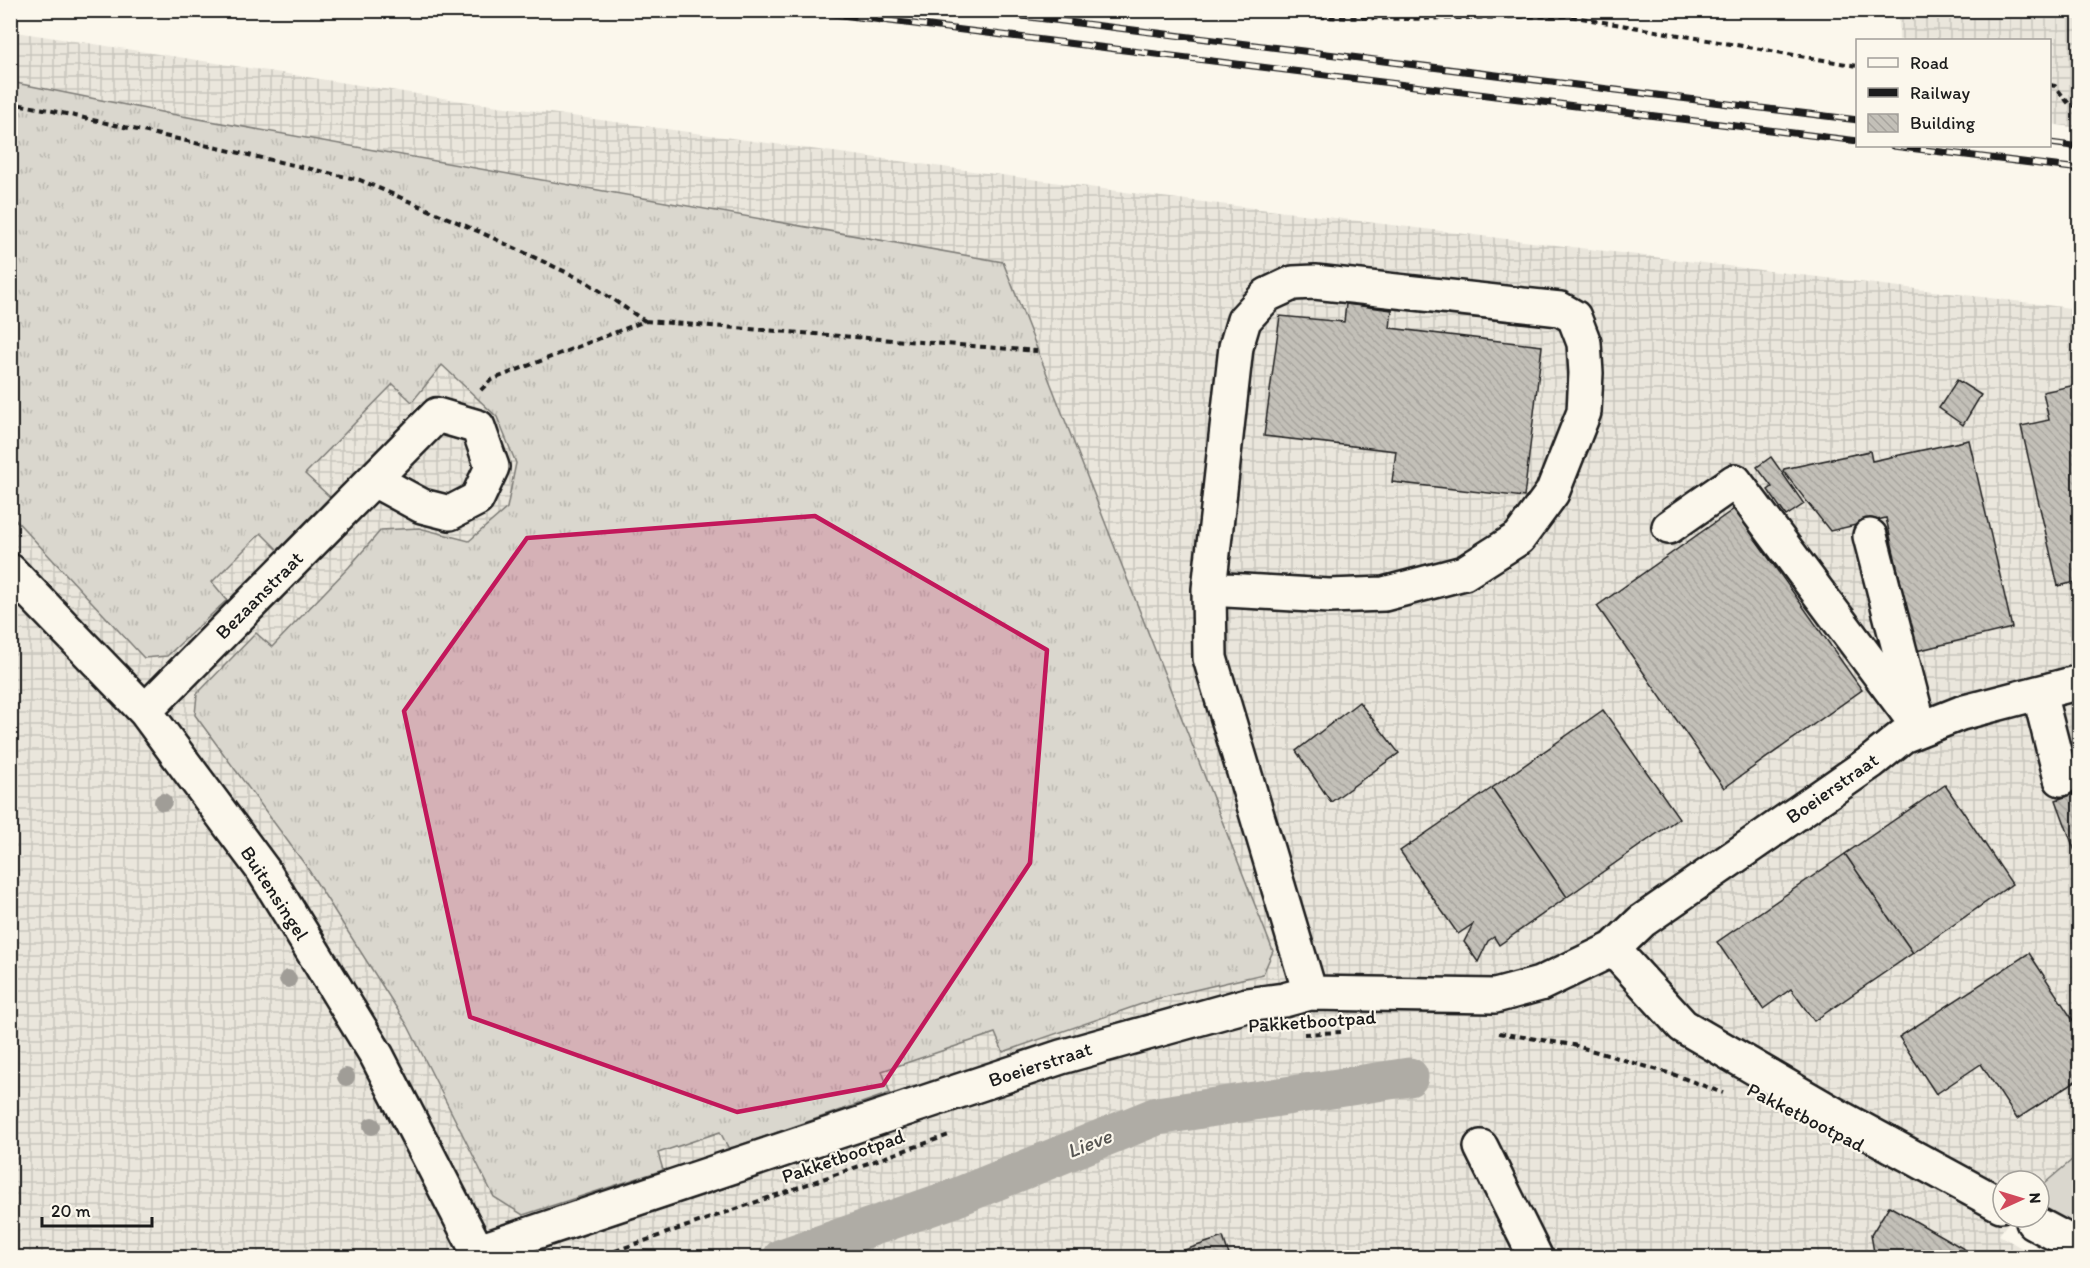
<svg xmlns="http://www.w3.org/2000/svg" width="2090" height="1268" viewBox="0 0 2090 1268" font-family="Itim,sans-serif">
<style>
.industrial{fill:url(#industrial-grid)}
.grass{fill:url(#grass-tufts);stroke:#7b7a75;stroke-width:1.5}
.park{fill:#dad7ce;stroke:#7b7a75;stroke-width:1.5}
.lines{fill:none;stroke-linecap:round;stroke-linejoin:round}
.canal{stroke:#afaca5;stroke-width:39}
.building{fill:url(#building-back-hatch);stroke:#1c1c1c;stroke-width:1.5}
.minor-casing{stroke:#1c1c1c;stroke-width:38}
.path{stroke:#1c1c1c;stroke-width:4;stroke-dasharray:6 4.5;stroke-linecap:butt}
.minor{stroke:#fbf7ec;stroke-width:33}
.rail-casing{stroke:#1c1c1c;stroke-width:7}
.rail{stroke:#fbf7ec;stroke-width:4.5;stroke-dasharray:14;stroke-linecap:butt}
.tree{fill:#a09d97}
.marked{fill:#c2185b;fill-opacity:0.2;stroke:#c2185b;stroke-width:4.5;stroke-linejoin:round}
.labels{text-anchor:middle;dominant-baseline:central;stroke-width:4.5;stroke-linejoin:round;paint-order:stroke}
.street-label{font-size:20px;fill:#1c1c1c;stroke:#fbf7ec}
.water-label{font-size:21px;font-style:italic;fill:#575653;stroke:#fbf7ec}
</style>
<defs>
<pattern id="industrial-grid" width="8" height="8" patternUnits="userSpaceOnUse" patternTransform="scale(1.5)"><rect width="8" height="8" fill="#eae6dc"/><path d="M0 4h8M4 0v8" fill="none" stroke="#c8c5bc"/></pattern>
<pattern id="grass-tufts" width="24" height="20" patternUnits="userSpaceOnUse" patternTransform="scale(1.5)"><rect width="24" height="20" fill="#dad7ce"/><path d="M3 7l-1-3M5 7V3M7 7l1-3M15 17l-1-3M17 17v-4M19 17l1-3" fill="none" stroke="#bab8b0"/></pattern>
<pattern id="building-back-hatch" width="6" height="6" patternUnits="userSpaceOnUse" patternTransform="scale(1.5)"><rect width="6" height="6" fill="#c3c0b8"/><path d="M-1 5l2 2M0 0l6 6M5-1l2 2" fill="none" stroke="#a7a49e"/></pattern>
</defs>
<rect width="100%" height="100%" fill="#fbf7ec"/>
<filter id="ink" filterUnits="userSpaceOnUse"><feTurbulence type="fractalNoise" baseFrequency=".0167" numOctaves="2"/><feDisplacementMap in="SourceGraphic" scale="12" xChannelSelector="R" yChannelSelector="G"/><feConvolveMatrix kernelMatrix="1 2 1 2 8 2 1 2 1" color-interpolation-filters="sRGB"/></filter>
<g filter="url(#ink)">
<path class="industrial" d="M1899,11H2079V128L2050,124V40H1899Z
M10,31L462,101L1154,196L2079,309V1154L2039,1188V1181H2003V1217H2012L1999,1235L2037,1257H11Z"/>
<path class="grass" d="M11,82L171,114L1003,262L1273,951L1263,974L1156,999L1003,1052L995,1033L882,1071L890,1093L729,1149L720,1132L658,1153L663,1170L523,1215L494,1197L408,1026L306,866L195,715L197,694L256,633L272,647L349,567L381,530L419,528L469,541L507,508L516,463L497,417L442,365L412,402L393,384L305,474L330,497L278,550L261,533L212,582L227,600L167,656L144,658L11,515Z"/>
<path class="park" d="M2079,1154V1227L2039,1205V1188Z"/>
<g class="lines">
<path class="canal" d="M782,1258L952,1199L1157,1116L1409,1077"/>
</g>
<path class="building" d="M1346,304L1392,310L1390,328L1542,346L1524,497L1392,482L1396,451L1264,436L1280,316L1344,322Z
M1957,380L1981,395L1963,425L1939,408Z
M2080,384V581L2058,586L2021,426L2049,420L2043,392Z
M1969,440L2012,628L1916,651L1886,518L1830,531L1783,471L1784,469L1870,451L1872,461Z
M1771,457L1804,504L1786,516L1768,490L1772,487L1757,467Z
M1734,509L1862,690L1724,788L1597,606Z
M1359,702L1399,753L1331,802L1296,751Z
M1603,710L1679,818L1567,897L1492,788Z
M2080,753V782L2073,755Z
M1945,785L2012,884L1913,953L1845,854Z
M1492,788L1567,897L1499,945L1494,937L1488,941L1478,962L1464,942L1473,924L1458,934L1400,851Z
M2080,792V865L2056,800Z
M1845,854L1913,953L1814,1021L1791,989L1763,1009L1717,942Z
M2029,953L2080,1031V1078L2017,1119L1981,1064L1936,1094L1899,1037Z
M1889,1206L1971,1253L1968,1258H1875L1871,1235Z
M1223,1237L1230,1258H1161Z"/>
<g class="lines">
<defs>
<path id="minor" d="M1669,527L1735,481L1920,729
M1870,536L1916,714
M10,571L145,711L263,870L377,1056L481,1258
M1209,589L1329,596L1384,594L1464,573L1519,538L1552,493L1584,412L1586,373L1584,343L1574,317L1560,309L1315,282L1293,283L1267,295L1244,320L1236,347L1209,589L1210,658L1310,993
M2039,693L2061,779
M145,711L437,415L478,427L492,467L477,499L450,513L422,506L374,480
M1481,1147L1536,1258
M2001,1205L1841,1118L1683,1026L1613,949L1642,921L1871,762L1903,736L1961,713L2080,682
M2033,1222L2080,1247
M479,1251L1061,1057L1247,1005L1284,1000L1310,993L1495,996L1540,984L1613,949"/>
</defs>
<use href="#minor" class="minor-casing"/>
<path class="path" d="M1319,17L1405,19L1569,16L1858,66
M2050,85L2055,86L2069,104L2080,108
M10,103L44,109L360,180L480,232L585,281L645,321L491,380L480,391
M645,321L1037,351
M1499,1033L1573,1045L1675,1075L1723,1093
M1304,1034L1341,1032
M595,1258L952,1134"/>
<use href="#minor" class="minor"/>
<defs>
<path id="rail" d="M801,10L1858,141
M973,10L1858,120
M2050,143L2080,147
M1893,146L2080,169"/>
</defs>
<use href="#rail" class="rail-casing"/>
<use href="#rail" class="rail"/>
</g>
<g class="tree">
<circle cx="163" cy="802" r="9"/>
<circle cx="288" cy="979" r="9"/>
<circle cx="346" cy="1077" r="9"/>
<circle cx="372" cy="1126" r="9"/>
</g>
</g>
<path class="marked" d="M815,516L1047,650L1030,863L883,1085L737,1112L470,1017L404,711L527,538Z"/>
<g class="labels">
<g class="street-label">
<text transform="translate(259 595) rotate(-45)">Bezaanstraat</text>
<text transform="translate(1832 788) rotate(-35)">Boeierstraat</text>
<text transform="translate(275 893) rotate(57)">Buitensingel</text>
<text transform="translate(1312 1021) rotate(-4)">Pakketbootpad</text>
<text transform="translate(1040 1064) rotate(-18)">Boeierstraat</text>
<text transform="translate(1806 1117) rotate(27)">Pakketbootpad</text>
<text transform="translate(843 1156) rotate(-19)">Pakketbootpad</text>
</g>
<g class="water-label">
<text transform="translate(1089 1143) rotate(-22)">Lieve</text>
</g>
</g>
<rect width="2090" height="1268" fill="none" stroke="#fbf7ec" stroke-width="36"/>
<rect x="18" y="18" width="2054" height="1232" fill="none" stroke="#1c1c1c" stroke-width="2" filter="url(#ink)"/>
<rect x="1856" y="39" width="195" height="108" fill="#fbf7ec" stroke="#a29f99" stroke-width="1.5"/>
<rect x="1868" y="58" width="30" height="9" fill="#fbf7ec" stroke="#a29f99" stroke-width="1.5"/>
<text x="1910" y="69" font-size="18" fill="#1c1c1c">Road</text>
<rect x="1868" y="88" width="30" height="9" fill="#1c1c1c" stroke="#a29f99" stroke-width="1.5"/>
<text x="1910" y="99" font-size="18" fill="#1c1c1c">Railway</text>
<rect x="1868" y="114" width="30" height="18" fill="url(#building-back-hatch)" stroke="#a29f99" stroke-width="1.5"/>
<text x="1910" y="129" font-size="18" fill="#1c1c1c">Building</text>
<g transform="translate(2021 1199) rotate(86)"><circle r="28" fill="#fbf7ec" stroke="#a29f99" stroke-width="1.5"/>
<path d="M0-4.5L10 22L0 15L-10 22Z" fill="#d1495b"/>
<text y="-9" font-size="16" font-weight="bold" text-anchor="middle" fill="#1c1c1c">N</text>
</g>
<path d="M42 1217v9h110v-9" fill="none" stroke="#1c1c1c" stroke-width="3"/>
<text x="51" y="1217" font-size="18" fill="#1c1c1c" stroke="#fbf7ec" stroke-width="4.5" paint-order="stroke">20 m</text>
</svg>
